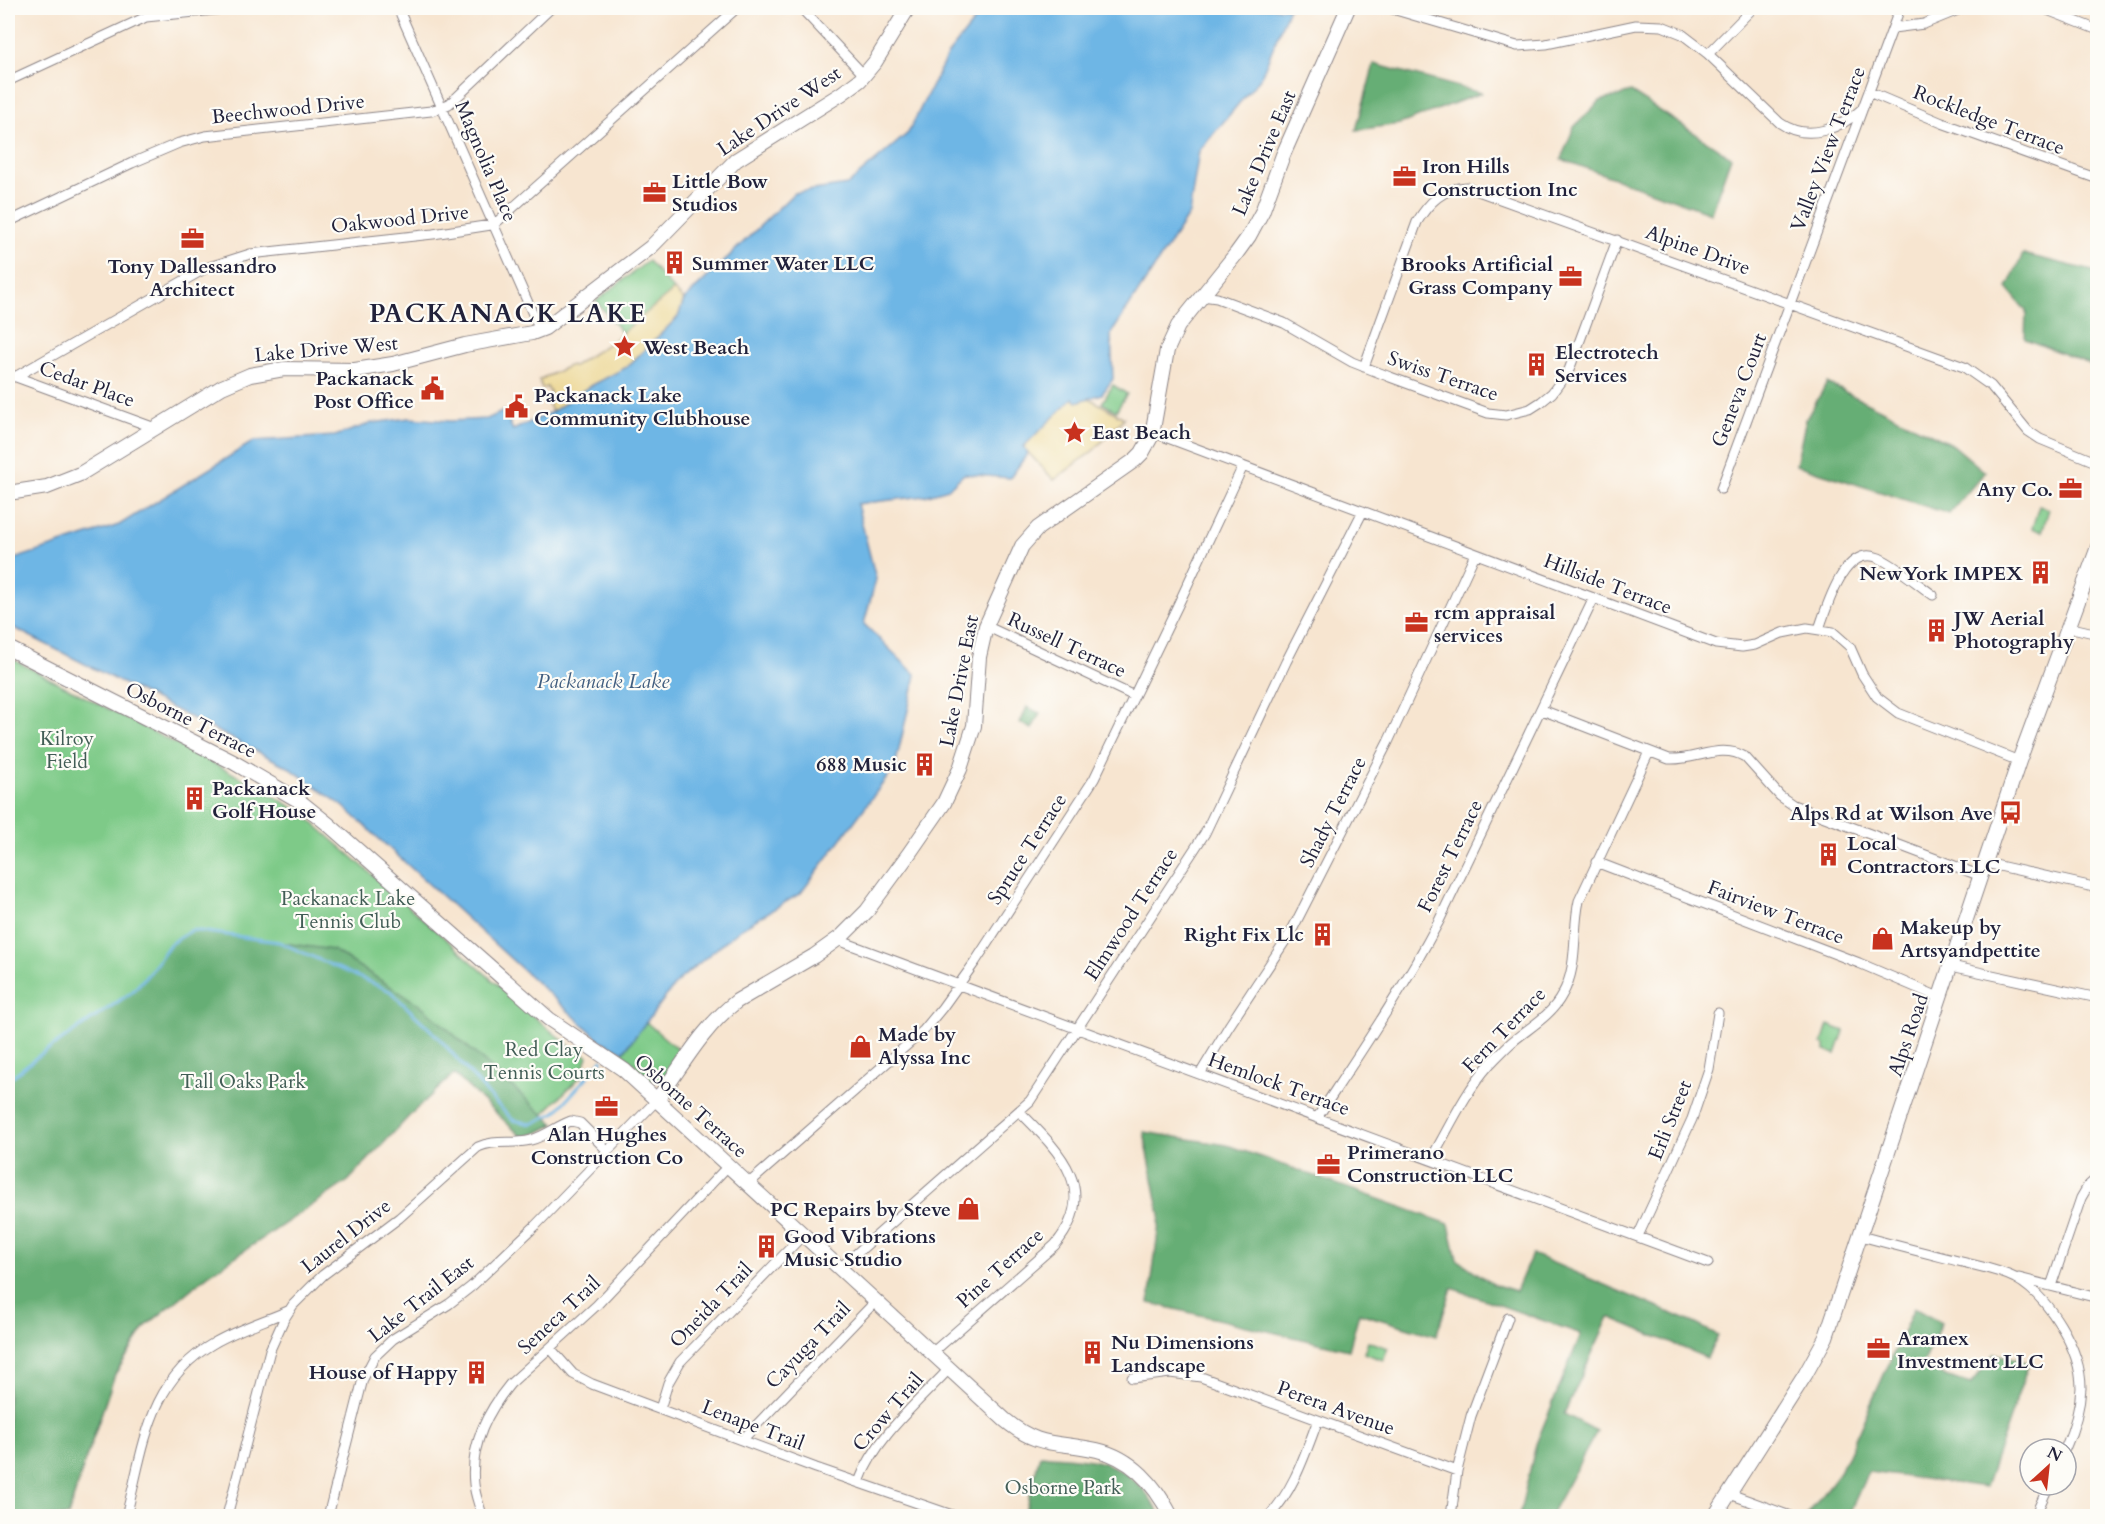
<svg xmlns="http://www.w3.org/2000/svg" width="2105" height="1524" viewBox="0 0 2105 1524" font-family="Cardo,serif">
<style>
.green{fill:#7eca88;stroke:#507662;stroke-width:1.5}
.forest{fill:#66ae74;stroke:#446858;stroke-width:1.5}
.sand{fill:#eeda9e;stroke:#887e6c;stroke-width:1.5}
.water{fill:#6eb6e5;stroke:#486c90;stroke-width:1.5}
.lines{fill:none;stroke-linecap:round;stroke-linejoin:round}
.stream{stroke:#6eb6e5;stroke-width:3}
.street-casing{stroke:#8c8486;stroke-width:11}
.secondary-casing{stroke:#8c8486;stroke-width:16}
.street{stroke:#fff;stroke-width:9}
.secondary{stroke:#fff;stroke-width:14}
.labels{text-anchor:middle;dominant-baseline:central;stroke-width:4.5;stroke-linejoin:round;paint-order:stroke}
.street-label{font-size:20px;fill:#22223b;stroke:#fdfcf7}
.poi-label{font-size:20px;font-weight:bold;fill:#22223b;stroke:#fdfcf7;text-anchor:start}
.park-label{font-size:20px;fill:#425d56;stroke:#fdfcf7}
.water-label{font-size:21px;font-style:italic;fill:#405d7f;stroke:#fdfcf7}
.district-label{font-size:26px;font-weight:bold;letter-spacing:1.5px;fill:#22223b;stroke:#fdfcf7}
</style>
<rect width="100%" height="100%" fill="#fdfcf7"/>
<filter id="ink" filterUnits="userSpaceOnUse"><feTurbulence type="fractalNoise" baseFrequency=".0167" numOctaves="2"/><feDisplacementMap in="SourceGraphic" scale="12" xChannelSelector="R" yChannelSelector="G"/><feConvolveMatrix kernelMatrix="1 2 1 2 8 2 1 2 1" color-interpolation-filters="sRGB"/></filter>
<filter id="wash" filterUnits="userSpaceOnUse"><feTurbulence type="fractalNoise" baseFrequency=".008" numOctaves="4" result="noise"/><feDisplacementMap in="SourceGraphic" scale="24" xChannelSelector="R" yChannelSelector="G"/><feGaussianBlur stdDeviation="1.35" result="paint"/><feColorMatrix in="noise" values="0 0 0 0 0 0 0 0 0 0 0 0 0 0 0 0 0 1.4 0 .05"/><feComposite in="paint" operator="in"/></filter>
<g filter="url(#wash)">
<rect width="100%" height="100%" fill="#f7e5d0"/>
<path class="green" d="M648,261L674,290L622,333L596,301Z
M1113,385L1127,394L1116,411L1102,403Z
M2039,506L2049,509L2042,532L2032,528Z
M8,657L261,788L302,813L545,1026L566,1043L588,1056L581,1076L543,1114L554,1124L537,1133L522,1137L454,1074L413,1112L348,1181L208,1275L146,1326L115,1374L83,1467L68,1516H8Z
M646,1022L682,1053L662,1079L656,1081L650,1079L623,1053Z
M1828,1025L1844,1031L1836,1054L1825,1051V1045L1822,1044Z
M1368,1341L1388,1348L1383,1360L1364,1353Z"/>
<path class="forest" d="M1374,64L1481,93L1400,124L1356,130Z
M1631,92L1731,157L1711,213L1561,159L1574,127L1600,101Z
M2023,254L2097,272V367L2025,339L2026,311L2007,288Z
M1827,383L1953,445L1985,472L1949,514L1796,465L1806,419Z
M1027,707L1040,713L1032,729L1020,723Z
M192,930L333,950L423,1007L554,1124L537,1133L522,1137L454,1074L413,1112L348,1181L208,1275L146,1326L115,1374L83,1467L68,1516H8V1080L37,1057L132,992L151,971L170,944Z
M1144,1132L1227,1145L1449,1224L1457,1259L1493,1284L1516,1291L1532,1254L1694,1323L1718,1335L1707,1358L1609,1317L1564,1414L1597,1431L1550,1516H1519L1536,1444L1581,1334L1452,1288L1436,1336L1359,1313L1349,1350L1149,1303L1160,1215Z
M1914,1308L1941,1323L1922,1367L1971,1385L1994,1353L2029,1363L1986,1487L1868,1472L1848,1516L1807,1515L1840,1472Z
M1040,1455C1058,1457 1078,1457 1096,1461C1123,1466 1150,1491 1160,1516H1024Z"/>
<path class="sand" d="M674,290L684,300L678,317L627,367L587,388L552,412L548,402L553,399L547,387L542,389L539,380L571,365L572,367L614,340Z
M1073,398L1077,402L1089,398L1124,418L1094,450L1054,480L1023,447Z"/>
<path class="water" d="M985,8H1289L1261,77L1199,151L1189,214L1111,334L1113,379L1102,394L1077,402L1073,398L1023,447L1028,453L1010,478L964,474L948,489L925,496L857,504L876,579L864,624L916,675L895,767L801,893L740,929L678,981L623,1052L600,1040L343,806L288,767L8,625V561L119,525L254,441L335,436L372,423L409,418L450,421L487,419L504,411L513,430L552,412L587,388L627,367L678,317L684,300L794,193L847,185L908,133L948,54Z"/>
<g class="lines">
<path class="stream" d="M606,1055L612,1047
M8,1080L37,1057L132,992L151,971L170,944L192,930L279,942L390,991L438,1037L494,1101L513,1120L532,1124L556,1112L602,1060"/>
</g>
</g>
<g filter="url(#ink)">
<g class="lines">
<defs>
<path id="street" d="M398,8L540,330
M801,8L864,75
M1389,8L1517,46L1546,44L1636,25L1662,26L1682,34L1708,54L1780,123C1807,142 1841,129 1863,108
M2042,8L2098,30
M1893,28L1924,24L1963,8
M1708,54L1753,8
M8,81L146,17L234,8
M1869,92L1942,123L2098,179
M8,222L132,163L179,143L205,136L431,111L449,104L458,96L551,8
M1202,296L1217,298L1284,323L1352,362L1390,377L1488,413L1506,415L1530,409L1541,402L1552,393L1569,370L1617,240
M1364,367L1417,222C1429,202 1443,188 1467,187L1964,367L1991,386L2028,431L2040,439L2098,463
M8,374L155,428
M15,377L206,268L250,254L433,234L491,225L498,221L737,8
M1152,432L1716,644L1742,647L1755,645L1782,633L1807,628L1833,632L1850,647L1862,674L1877,697L1898,713L2019,761
M1721,489L1900,8
M986,626L1134,696
M2068,627L2098,634
M1819,629C1827,607 1844,543 1879,558C1897,566 1917,584 1933,595
M1542,710L1669,759C1695,761 1721,742 1745,757L1780,796L1793,805L1981,876
M1596,862L1859,963L1941,998
M1986,863L2098,888
M838,940L1708,1263
M1951,966L2098,998
M1200,1074L1229,1026L1291,932L1388,742L1475,554
M1317,1118C1359,1054 1402,991 1438,923L1594,598
M1431,1159C1449,1128 1465,1092 1489,1065C1496,1058 1504,1049 1512,1042C1530,1027 1551,1016 1562,995C1579,967 1572,931 1579,901L1649,752
M748,1184L923,1031L942,1008L975,962L1094,779L1178,605L1243,466
M1638,1236L1692,1119L1709,1069L1718,1013
M1861,1236C1893,1245 1926,1253 1958,1261C1977,1266 1997,1269 2015,1278C2048,1296 2081,1349 2081,1388C2080,1409 2074,1429 2065,1449
M839,1269L1030,1101L1205,833L1286,662L1363,511
M2019,1278L2098,1298
M2051,1286L2081,1198L2088,1186L2098,1177
M550,1348L573,1374L592,1384L816,1468L955,1516
M932,1353L1055,1245C1101,1190 1059,1151 1019,1111
M1132,1378L1170,1373L1201,1377L1457,1471
M660,1409L668,1383L680,1362L803,1235
M742,1440L875,1302
M859,1482C875,1438 917,1403 949,1369
M1730,1494L1790,1516
M126,1516C144,1449 147,1381 214,1343C238,1329 265,1321 290,1310
M227,1516L270,1350L284,1319L293,1305L323,1275L399,1218L478,1147C495,1139 513,1145 531,1140C546,1136 557,1126 571,1121L580,1123L607,1150
M328,1516L363,1379L375,1356L393,1339L449,1304L472,1286L534,1227L657,1100
M482,1516C480,1506 475,1496 474,1484C470,1447 487,1412 510,1384L597,1305L728,1166
M1269,1516C1294,1490 1305,1454 1318,1420
M1451,1516L1457,1471L1471,1416L1508,1318
M2035,1516L2049,1485"/>
<path id="secondary" d="M8,493L47,487L80,474L222,387L250,375L284,369L355,370L393,364L465,345L532,333L545,328L651,247L736,160L841,94L860,80L875,62L908,8
M8,648L233,762L298,800L328,824L549,1019L624,1070L1005,1420C1040,1449 1057,1441 1097,1450C1132,1458 1156,1486 1171,1516
M657,1100C682,1066 703,1027 737,1001L814,956L842,936L867,911L908,855L944,803L960,769L974,726L979,657L986,626L1022,546L1038,528L1135,460L1142,453L1152,435L1167,350L1178,326L1236,254L1249,236L1262,212L1283,155L1348,8
M1715,1516L1805,1375L1826,1337L2019,761L2098,547"/>
</defs>
<use href="#street" class="street-casing"/>
<use href="#secondary" class="secondary-casing"/>
<use href="#street" class="street"/>
<use href="#secondary" class="secondary"/>
</g>
</g>
<defs>
<symbol id="office-bare" viewBox="-9 -9 18 18"><path d="M-6-3h4V-5.5h4V-3h4V5H-6ZM-1-4.5V-3h2v-1.5ZM-6 0V1H6V0Z" fill="#c8321e" stroke="#fdfcf7" stroke-width="2.5" paint-order="stroke"/></symbol>
<symbol id="building-bare" viewBox="-9 -9 18 18"><path d="M-4-6H4V6H1V3H-1V6H-4ZM-2.5-4.3h1.7v1.8h-1.7ZM.8-4.3h1.7v1.8H.8ZM-2.5-1h1.7V.8h-1.7ZM.8-1h1.7V.8H.8Z" fill="#c8321e" stroke="#fdfcf7" stroke-width="2.5" paint-order="stroke"/></symbol>
<symbol id="sight-bare" viewBox="-9 -9 18 18"><path d="M0-6L1.8-2.2L6-1.7L2.9 1.2L3.7 5.4L0 3.3L-3.7 5.4L-2.9 1.2L-6-1.7L-1.8-2.2Z" fill="#c8321e" stroke="#fdfcf7" stroke-width="2.5" paint-order="stroke"/></symbol>
<symbol id="civic-bare" viewBox="-9 -9 18 18"><path d="M-.6-6.5H3V-4.5H.6V-3L4-1V1h2V6H-6V1h2V-1L-.6-3ZM-1.2 2.5V6h2.4V2.5Z" fill="#c8321e" stroke="#fdfcf7" stroke-width="2.5" paint-order="stroke"/></symbol>
<symbol id="bus-bare" viewBox="-9 -9 18 18"><path d="M-5-6H5V4H4V6H2V4H-2V6H-4V4H-5ZM-3.5-4V0h7V-4ZM-3.5 1.2v1.5H-2V1.2ZM2 1.2v1.5H3.5V1.2Z" fill="#c8321e" stroke="#fdfcf7" stroke-width="2.5" paint-order="stroke"/></symbol>
<symbol id="shop-bare" viewBox="-9 -9 18 18"><path d="M-5-2.5h2.3a2.7 3.5 0 0 1 5.4 0H5L5.5 6h-11ZM-1.5-2.5h3a1.5 2.3 0 0 0-3 0Z" fill="#c8321e" stroke="#fdfcf7" stroke-width="2.5" paint-order="stroke"/></symbol>
</defs>
<g fill-rule="evenodd">
<use href="#office-bare" x="1388" y="160" width="33" height="33"/>
<use href="#office-bare" x="638" y="176" width="33" height="33"/>
<use href="#office-bare" x="176" y="222" width="33" height="33"/>
<use href="#building-bare" x="658" y="246" width="33" height="33"/>
<use href="#office-bare" x="1554" y="260" width="33" height="33"/>
<use href="#sight-bare" x="608" y="330" width="33" height="33"/>
<use href="#building-bare" x="1520" y="348" width="33" height="33"/>
<use href="#civic-bare" x="416" y="372" width="33" height="33"/>
<use href="#civic-bare" x="500" y="390" width="33" height="33"/>
<use href="#sight-bare" x="1058" y="416" width="33" height="33"/>
<use href="#office-bare" x="2054" y="472" width="33" height="33"/>
<use href="#building-bare" x="2024" y="556" width="33" height="33"/>
<use href="#office-bare" x="1400" y="606" width="33" height="33"/>
<use href="#building-bare" x="1920" y="614" width="33" height="33"/>
<use href="#building-bare" x="908" y="748" width="33" height="33"/>
<use href="#building-bare" x="178" y="782" width="33" height="33"/>
<use href="#bus-bare" x="1994" y="796" width="33" height="33"/>
<use href="#building-bare" x="1812" y="838" width="33" height="33"/>
<use href="#building-bare" x="1306" y="918" width="33" height="33"/>
<use href="#shop-bare" x="1866" y="922" width="33" height="33"/>
<use href="#shop-bare" x="844" y="1030" width="33" height="33"/>
<use href="#office-bare" x="590" y="1090" width="33" height="33"/>
<use href="#office-bare" x="1312" y="1148" width="33" height="33"/>
<use href="#shop-bare" x="952" y="1192" width="33" height="33"/>
<use href="#building-bare" x="750" y="1230" width="33" height="33"/>
<use href="#office-bare" x="1862" y="1332" width="33" height="33"/>
<use href="#building-bare" x="1076" y="1336" width="33" height="33"/>
<use href="#building-bare" x="460" y="1356" width="33" height="33"/>
</g>
<g class="labels">
<g class="street-label">
<text transform="translate(288 109) rotate(-6)">Beechwood Drive</text>
<text transform="translate(779 111) rotate(-34)">Lake Drive West</text>
<text transform="translate(1989 120) rotate(21)">Rockledge Terrace</text>
<text transform="translate(1828 149) rotate(-69)">Valley View Terrace</text>
<text transform="translate(1264 153) rotate(-67)">Lake Drive East</text>
<text transform="translate(486 161) rotate(67)">Magnolia Place</text>
<text transform="translate(400 219) rotate(-6)">Oakwood Drive</text>
<text transform="translate(1698 250) rotate(20)">Alpine Drive</text>
<text transform="translate(326 349) rotate(-5)">Lake Drive West</text>
<text transform="translate(1443 376) rotate(19)">Swiss Terrace</text>
<text transform="translate(87 384) rotate(20)">Cedar Place</text>
<text transform="translate(1739 390) rotate(-69)">Geneva Court</text>
<text transform="translate(1608 584) rotate(21)">Hillside Terrace</text>
<text transform="translate(1067 645) rotate(25)">Russell Terrace</text>
<text transform="translate(959 681) rotate(-79)">Lake Drive East</text>
<text transform="translate(191 720) rotate(27)">Osborne Terrace</text>
<text transform="translate(1333 812) rotate(-63)">Shady Terrace</text>
<text transform="translate(1027 849) rotate(-57)">Spruce Terrace</text>
<text transform="translate(1450 856) rotate(-64)">Forest Terrace</text>
<text transform="translate(1776 912) rotate(21)">Fairview Terrace</text>
<text transform="translate(1131 914) rotate(-57)">Elmwood Terrace</text>
<text transform="translate(1504 1030) rotate(-46)">Fern Terrace</text>
<text transform="translate(1908 1035) rotate(-71)">Alps Road</text>
<text transform="translate(1279 1084) rotate(20)">Hemlock Terrace</text>
<text transform="translate(691 1106) rotate(42)">Osborne Terrace</text>
<text transform="translate(1670 1120) rotate(-68)">Erli Street</text>
<text transform="translate(346 1236) rotate(-38)">Laurel Drive</text>
<text transform="translate(1000 1268) rotate(-42)">Pine Terrace</text>
<text transform="translate(421 1299) rotate(-38)">Lake Trail East</text>
<text transform="translate(711 1305) rotate(-46)">Oneida Trail</text>
<text transform="translate(559 1315) rotate(-43)">Seneca Trail</text>
<text transform="translate(808 1345) rotate(-46)">Cayuga Trail</text>
<text transform="translate(1336 1408) rotate(20)">Perera Avenue</text>
<text transform="translate(888 1412) rotate(-49)">Crow Trail</text>
<text transform="translate(753 1425) rotate(21)">Lenape Trail</text>
</g>
<g class="poi-label">
<text x="1422" y="166">Iron Hills<tspan x="1422" dy="23">Construction Inc</tspan></text>
<text x="672" y="181">Little Bow<tspan x="672" dy="23">Studios</tspan></text>
<text x="692" y="263">Summer Water LLC</text>
<text x="1553" y="264" text-anchor="end">Brooks Artificial<tspan x="1553" dy="23">Grass Company</tspan></text>
<text x="192" y="266" text-anchor="middle">Tony Dallessandro<tspan x="192" dy="23">Architect</tspan></text>
<text x="643" y="347">West Beach</text>
<text x="1555" y="352">Electrotech<tspan x="1555" dy="23">Services</tspan></text>
<text x="414" y="378" text-anchor="end">Packanack<tspan x="414" dy="23">Post Office</tspan></text>
<text x="534" y="395">Packanack Lake<tspan x="534" dy="23">Community Clubhouse</tspan></text>
<text x="1092" y="432">East Beach</text>
<text x="2053" y="489" text-anchor="end">Any Co.</text>
<text x="2023" y="573" text-anchor="end">NewYork IMPEX</text>
<text x="1434" y="612">rcm appraisal<tspan x="1434" dy="23">services</tspan></text>
<text x="1954" y="618">JW Aerial<tspan x="1954" dy="23">Photography</tspan></text>
<text x="907" y="764" text-anchor="end">688 Music</text>
<text x="212" y="788">Packanack<tspan x="212" dy="23">Golf House</tspan></text>
<text x="1993" y="813" text-anchor="end">Alps Rd at Wilson Ave</text>
<text x="1847" y="843">Local<tspan x="1847" dy="23">Contractors LLC</tspan></text>
<text x="1900" y="927">Makeup by<tspan x="1900" dy="23">Artsyandpettite</tspan></text>
<text x="1304" y="934" text-anchor="end">Right Fix Llc</text>
<text x="878" y="1034">Made by<tspan x="878" dy="23">Alyssa Inc</tspan></text>
<text x="607" y="1134" text-anchor="middle">Alan Hughes<tspan x="607" dy="23">Construction Co</tspan></text>
<text x="1347" y="1152">Primerano<tspan x="1347" dy="23">Construction LLC</tspan></text>
<text x="951" y="1209" text-anchor="end">PC Repairs by Steve</text>
<text x="784" y="1236">Good Vibrations<tspan x="784" dy="23">Music Studio</tspan></text>
<text x="1897" y="1338">Aramex<tspan x="1897" dy="23">Investment LLC</tspan></text>
<text x="1111" y="1342">Nu Dimensions<tspan x="1111" dy="23">Landscape</tspan></text>
<text x="458" y="1372" text-anchor="end">House of Happy</text>
</g>
<g class="park-label">
<text x="67" y="738">Kilroy<tspan x="67" dy="23">Field</tspan></text>
<text x="348" y="898">Packanack Lake<tspan x="348" dy="23">Tennis Club</tspan></text>
<text x="544" y="1049">Red Clay<tspan x="544" dy="23">Tennis Courts</tspan></text>
<text x="243" y="1081">Tall Oaks Park</text>
<text x="1063" y="1487">Osborne Park</text>
</g>
<g class="water-label">
<text x="603" y="681">Packanack Lake</text>
</g>
<g class="district-label">
<text x="508" y="313">PACKANACK LAKE</text>
</g>
</g>
<rect width="2105" height="1524" fill="none" stroke="#fdfcf7" stroke-width="30"/>
<g transform="translate(2048 1467) rotate(27)"><circle r="28" fill="#fdfcf7" stroke="#a5a5ac" stroke-width="1.5"/>
<path d="M0-4.5L10 22L0 15L-10 22Z" fill="#c8321e"/>
<text y="-9" font-size="16" font-weight="bold" text-anchor="middle" fill="#22223b">N</text>
</g>
</svg>
